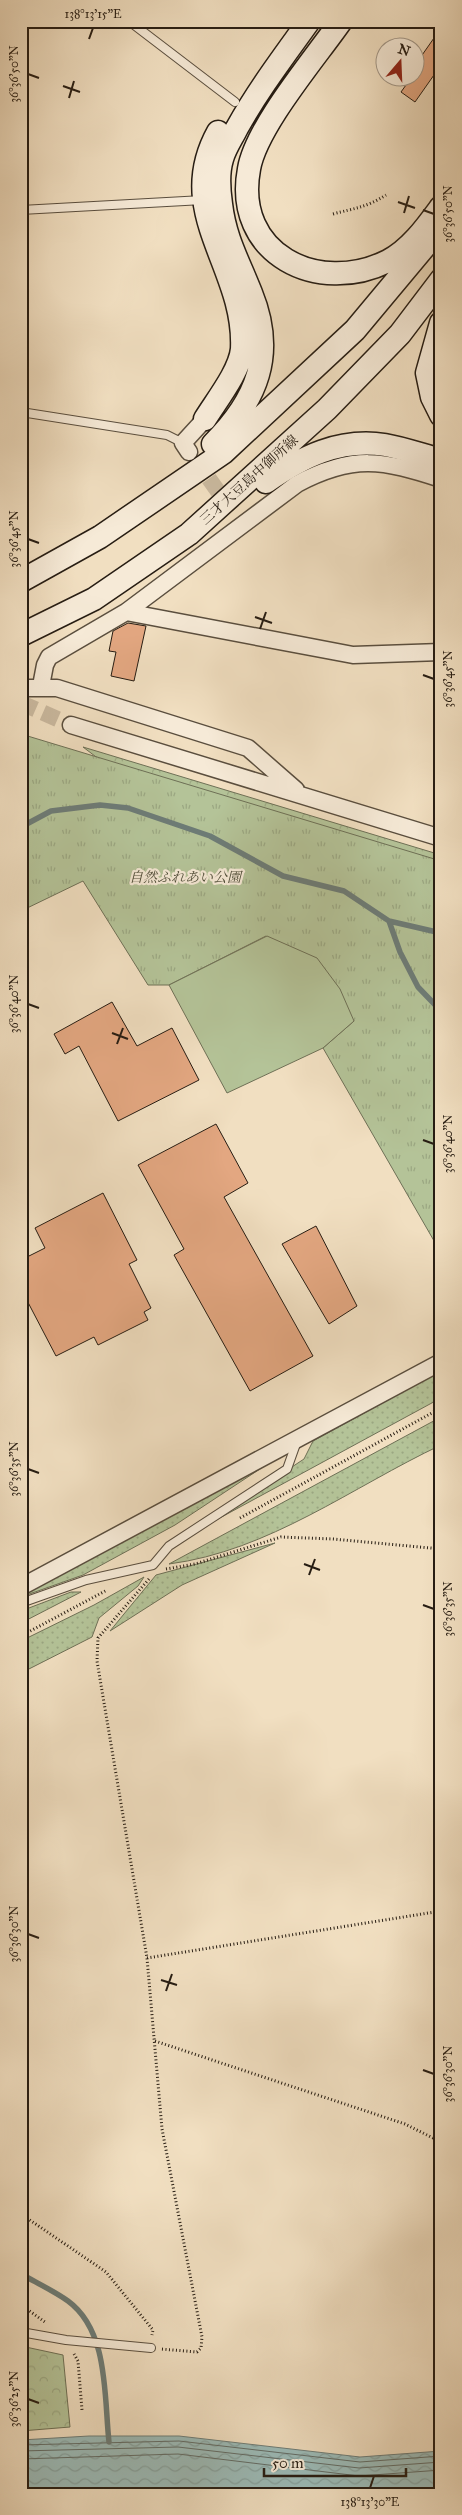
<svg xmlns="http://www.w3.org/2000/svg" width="462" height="2515" viewBox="0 0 462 2515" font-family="'IM FELL Great Primer','Noto Serif JP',serif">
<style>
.grass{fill:url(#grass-dots);stroke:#6e7056}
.forest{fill:url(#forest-crowns);stroke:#6e7056}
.park{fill:url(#park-tufts);stroke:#6e7056}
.garden{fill:#b4c398;stroke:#6e7056}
.water{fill:url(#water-waves);stroke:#6d7c77}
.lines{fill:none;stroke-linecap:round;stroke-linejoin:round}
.shore{stroke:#626c66;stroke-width:1}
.stream{stroke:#6d7c77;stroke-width:5.5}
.building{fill:#e3a781;stroke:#271d13}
.street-tunnel{stroke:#c9b89e;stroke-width:16;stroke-dasharray:16 8;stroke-linecap:butt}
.lane-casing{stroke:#5a4e3e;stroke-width:10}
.street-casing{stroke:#5a4e3e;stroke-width:19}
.secondary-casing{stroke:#271d13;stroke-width:25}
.path{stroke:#271d13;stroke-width:3;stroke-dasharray:1 2.5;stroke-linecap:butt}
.lane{stroke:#f6ead7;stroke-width:8}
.street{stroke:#f6ead7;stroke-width:16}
.secondary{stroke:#f6ead7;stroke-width:22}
.ticks{fill:none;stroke:#271d13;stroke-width:2}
.labels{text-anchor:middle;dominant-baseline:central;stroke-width:4.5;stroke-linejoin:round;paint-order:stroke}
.street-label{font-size:14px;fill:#271d13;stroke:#f6ead7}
.park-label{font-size:14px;font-style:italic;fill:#514f3b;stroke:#f6ead7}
.neatline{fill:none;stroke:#271d13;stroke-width:2}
.ticks-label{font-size:12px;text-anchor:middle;fill:#271d13}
</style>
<defs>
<pattern id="grass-dots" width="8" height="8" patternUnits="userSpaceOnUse" patternTransform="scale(1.25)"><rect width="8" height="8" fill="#b4c398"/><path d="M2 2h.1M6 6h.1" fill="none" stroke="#9ba782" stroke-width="1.8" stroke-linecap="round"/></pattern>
<pattern id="forest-crowns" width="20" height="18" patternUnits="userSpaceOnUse" patternTransform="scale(1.25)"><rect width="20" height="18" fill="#b4c398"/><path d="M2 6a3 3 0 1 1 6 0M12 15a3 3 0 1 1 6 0" fill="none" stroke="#9ba782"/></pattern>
<pattern id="park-tufts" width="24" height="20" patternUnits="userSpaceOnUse" patternTransform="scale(1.25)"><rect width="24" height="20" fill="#b4c398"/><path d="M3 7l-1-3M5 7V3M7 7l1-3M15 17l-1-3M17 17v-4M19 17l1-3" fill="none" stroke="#9ba782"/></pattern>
<pattern id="water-waves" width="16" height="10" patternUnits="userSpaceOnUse" patternTransform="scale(1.25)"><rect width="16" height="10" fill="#9cbcb9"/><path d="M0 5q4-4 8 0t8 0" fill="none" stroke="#86a19e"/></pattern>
</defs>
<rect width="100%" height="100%" fill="#f1dfc1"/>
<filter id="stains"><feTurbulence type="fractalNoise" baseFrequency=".004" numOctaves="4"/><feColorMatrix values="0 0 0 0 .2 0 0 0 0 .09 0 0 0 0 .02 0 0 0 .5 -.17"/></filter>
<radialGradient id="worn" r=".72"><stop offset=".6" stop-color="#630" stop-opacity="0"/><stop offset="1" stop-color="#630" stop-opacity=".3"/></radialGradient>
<path class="grass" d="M441,1371V1398L216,1520L219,1515L304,1459L313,1441Z
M441,1417V1445C352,1487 269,1551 169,1564Z
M269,1463L175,1525L83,1575L21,1597V1592Z
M275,1543L182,1585L110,1631L156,1575Z
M144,1577L138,1586L99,1618L92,1637L21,1673V1641L94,1605Z
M71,1592H81L21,1623V1611Z"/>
<path class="forest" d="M83,747L441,855V905L112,769Z
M21,2346L63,2355L70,2427L21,2431Z"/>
<path class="park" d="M21,734L441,861V1253L323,1048L354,1021L266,936L169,985H148L83,881L21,911Z"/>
<path class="garden" d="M267,936L317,958L340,989L354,1021L323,1048L227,1093L169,985Z"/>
<path class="water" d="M89,2436H179L360,2457L441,2451V2494H21V2440Z"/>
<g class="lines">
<path class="shore" d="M21,2445L179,2441L360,2462L441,2456
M21,2451L178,2447L359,2468L441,2462
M21,2459L178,2454L359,2476L441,2470"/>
<path class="stream" d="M21,827L51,811L100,805L128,808L210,836L283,876L344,891L389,921L441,933
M389,921L400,952L418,987L441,1011
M21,2274C37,2283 54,2291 68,2301C109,2331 104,2397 109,2442"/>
</g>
<path class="building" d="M441,28V65L415,102L401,92L411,78H414V73L423,60L420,58Z
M128,623L146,626L134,681L111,676L116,652L109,651L113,631Z
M112,1002L137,1046L172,1028L199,1080L118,1121L79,1046L65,1054L54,1034Z
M216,1124L248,1183L224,1197L313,1356L250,1391L174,1255L184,1249L138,1165Z
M103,1193L137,1260L129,1264L151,1308L144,1312L148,1320L98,1345L94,1337L56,1356L21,1289V1260L45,1248L35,1228Z
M316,1226L357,1306L329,1324L282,1244Z"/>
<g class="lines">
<path class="street-tunnel" d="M195,459L237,518
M21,703L71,725"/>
<defs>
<path id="lane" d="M129,21L235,102
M21,210L203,200
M21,412L167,435L183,443
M21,1603L86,1580L153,1565L169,1546L287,1469L297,1441
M21,2332L66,2340L151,2348"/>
<path id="street" d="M189,452L183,443L205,419
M126,612L353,655L441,652
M41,686L45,665L49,657L126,612L297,484C353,454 383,460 441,479
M21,688H57L248,748L296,790
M71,725L441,838
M21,1587L441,1362"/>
<path id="secondary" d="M341,21C316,57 256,127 249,169C233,254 318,296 388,261C410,250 427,226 441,207
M441,323L427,373L432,397L441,415
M205,419C216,401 240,371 242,349C246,267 173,213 218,132
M213,444C257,400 276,354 251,293C239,262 225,239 221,204C219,190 218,172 222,159C225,148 232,138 237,128C258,90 284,56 309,21
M266,482C302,457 339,438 385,445C403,448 422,455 441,460
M21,581L100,537L223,453L355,330L441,227
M21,635L94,599L189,534L327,409L400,334L441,280"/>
</defs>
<use href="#lane" class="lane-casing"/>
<use href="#street" class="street-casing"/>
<use href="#secondary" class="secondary-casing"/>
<path class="path" d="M333,214C355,208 365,208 386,195
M240,1518L441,1408
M166,1569L195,1564L281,1537L333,1539L441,1549
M149,1579L98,1638L97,1661L147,1958L162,2129L202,2337L201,2348L197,2352L161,2349
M21,1636L107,1590
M147,1958L441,1911
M155,2041L405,2124L441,2142
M21,2214L106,2272L153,2330L152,2335
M21,2305L45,2322
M74,2354L78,2361L82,2410"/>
<use href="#lane" class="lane"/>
<use href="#street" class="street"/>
<use href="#secondary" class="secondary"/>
</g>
<path class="ticks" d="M89,39L93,28M28,74L39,78M63,86L80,92M69,98L74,81M398,202L415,208M423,210L434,214M404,213L409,196M28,539L39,543M255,617L272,623M260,629L266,612M423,675L434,679M28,1004L39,1008M112,1033L128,1039M117,1044L123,1028M423,1140L434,1144M28,1469L39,1473M304,1564L320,1570M309,1575L315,1559M423,1605L434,1609M28,1934L39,1938M161,1980L177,1985M166,1991L172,1974M423,2070L434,2074M28,2399L39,2403M370,2488L374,2476"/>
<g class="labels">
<g class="street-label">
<text transform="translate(249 480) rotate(-42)">三才大豆島中御所線</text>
</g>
<g class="park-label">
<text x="185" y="877">自然ふれあい公園</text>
</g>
</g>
<rect width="462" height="2515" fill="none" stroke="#f1dfc1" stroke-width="55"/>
<g transform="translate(400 62) rotate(19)"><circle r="24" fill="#f6ead7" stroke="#a39889"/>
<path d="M0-4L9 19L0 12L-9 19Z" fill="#8f2418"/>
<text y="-8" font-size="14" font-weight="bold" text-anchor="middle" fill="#271d13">N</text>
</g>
<path d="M264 2468v8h142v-8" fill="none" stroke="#271d13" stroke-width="2.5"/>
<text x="272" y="2468" font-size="15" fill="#271d13" stroke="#f6ead7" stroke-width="4" paint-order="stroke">50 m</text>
<rect x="28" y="28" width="406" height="2460" class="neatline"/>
<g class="ticks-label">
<text x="93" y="18">138°13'15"E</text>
<text transform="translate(14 74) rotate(-90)" y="4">36°36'50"N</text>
<text transform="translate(448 214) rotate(-90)" y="4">36°36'50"N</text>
<text transform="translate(14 539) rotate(-90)" y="4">36°36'45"N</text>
<text transform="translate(448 679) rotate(-90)" y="4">36°36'45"N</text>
<text transform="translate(14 1004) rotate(-90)" y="4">36°36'40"N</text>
<text transform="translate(448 1144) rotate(-90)" y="4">36°36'40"N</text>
<text transform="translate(14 1469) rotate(-90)" y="4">36°36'35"N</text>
<text transform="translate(448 1609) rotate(-90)" y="4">36°36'35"N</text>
<text transform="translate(14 1934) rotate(-90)" y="4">36°36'30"N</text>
<text transform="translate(448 2074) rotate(-90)" y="4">36°36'30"N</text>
<text transform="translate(14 2399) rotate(-90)" y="4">36°36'25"N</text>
<text x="370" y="2506">138°13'30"E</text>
</g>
<rect width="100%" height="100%" filter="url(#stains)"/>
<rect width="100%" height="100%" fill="url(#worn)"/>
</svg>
